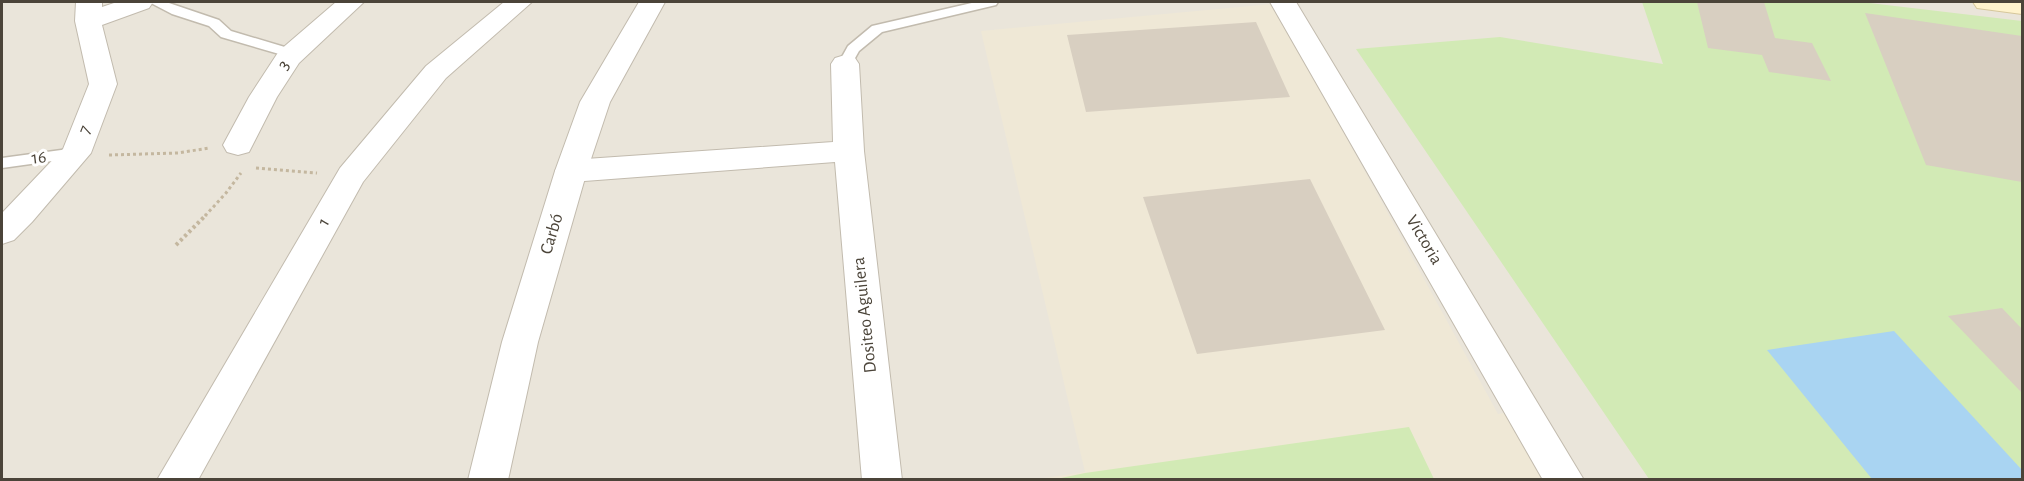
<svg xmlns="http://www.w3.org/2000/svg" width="2024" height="481" viewBox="0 0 2024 481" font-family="'Alegreya Sans',sans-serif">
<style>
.residential{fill:#eae5da}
.education{fill:#efe8d6}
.green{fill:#d2eab5}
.water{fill:#a9d4f2}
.building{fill:#d8cfc1}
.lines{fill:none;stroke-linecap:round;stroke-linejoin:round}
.service-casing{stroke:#c2bbae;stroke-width:3}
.minor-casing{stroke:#c2bbae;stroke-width:2}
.tertiary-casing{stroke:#c2bbae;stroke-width:2}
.secondary-casing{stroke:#d6c79b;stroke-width:2}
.path-far1{stroke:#c4b79f;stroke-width:3;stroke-dasharray:3 3;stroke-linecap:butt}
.path{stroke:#c4b79f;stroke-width:4;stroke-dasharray:3 3;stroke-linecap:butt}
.service{fill:#fff;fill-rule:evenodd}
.minor{fill:#fff;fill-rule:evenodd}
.tertiary{fill:#fff;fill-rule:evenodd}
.secondary{fill:#fff3cd;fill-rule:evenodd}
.labels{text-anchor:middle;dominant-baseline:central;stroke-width:6;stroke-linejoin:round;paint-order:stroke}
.street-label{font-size:18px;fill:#4b4439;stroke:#fff}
</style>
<rect width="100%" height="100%" fill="#f6f3ec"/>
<path class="residential" d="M2,2H2022V479H2Z"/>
<path class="education" d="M1273,4L1498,414L1518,411L1556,479H1038L1085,472L981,31Z"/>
<path class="green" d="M1642,2H1861L2022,21V479H1649L1356,49L1500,37L1663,64Z
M1409,427L1434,479L1061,478L1085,473Z"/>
<path class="water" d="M1894,331L2022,470V479H1872L1767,350Z"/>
<path class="building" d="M1697,2H1764L1775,38L1812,43L1831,81L1769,72L1762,55L1708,48Z
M1865,13L2022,36V182L1926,165Z
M1256,22L1290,97L1086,112L1067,35Z
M1310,179L1385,330L1197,354L1143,197Z
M2002,308L2022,329V393L1948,316Z"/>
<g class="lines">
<defs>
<path id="service" d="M149,2H166L219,20L231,31L298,51L300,54L293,58L221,37L209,26L172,14Z
M976,2H998L996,5L882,32L859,51L850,67L845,68L838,64L848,46L872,26Z
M76,148L81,149L84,153L81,157L2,168V158Z"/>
<path id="minor" d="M76,2H102V7L117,2H153L149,8L102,25L117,84L91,153L32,222L14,240L2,244V213L63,149L89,84L75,21Z
M336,2H364L299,63L277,97L249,152L238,155L227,152L223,145L249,97L279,51Z
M504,2H532L446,78L363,182L198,480H157L340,168L426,66Z
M1270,2H1296L1584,480H1543Z
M845,55L855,58L859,64L864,151L902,480H862L835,162L571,182L560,179L555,171L560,163L571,160L833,142L831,64L835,58Z"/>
<path id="tertiary" d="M639,2H665L610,102L587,171L538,342L508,480H468L502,342L555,171L580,102Z"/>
<path id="secondary" d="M1973,2H2022V14L1977,8Z"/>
</defs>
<use href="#service" class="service-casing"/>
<use href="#minor" class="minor-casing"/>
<use href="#tertiary" class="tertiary-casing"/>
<use href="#secondary" class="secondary-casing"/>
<path class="path-far1" d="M109,155L178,153L209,148
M256,168L317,173
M205,216L226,193L241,173"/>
<path class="path" d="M176,245L206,215"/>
<use href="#service" class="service"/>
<use href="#minor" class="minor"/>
<use href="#tertiary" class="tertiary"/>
<use href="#secondary" class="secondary"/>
</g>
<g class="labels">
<g class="street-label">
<text transform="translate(284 65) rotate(-54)">3</text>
<text transform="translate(85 130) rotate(-68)">7</text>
<text transform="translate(39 158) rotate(-7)">16</text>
<text transform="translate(324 222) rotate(-60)">1</text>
<text transform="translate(552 234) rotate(-73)">Carbó</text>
<text transform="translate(1424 240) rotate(59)">Victoria</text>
<text transform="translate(865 315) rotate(-96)">Dositeo Aguilera</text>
</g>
</g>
<rect width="2024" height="481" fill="none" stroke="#4b4439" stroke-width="6"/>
</svg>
